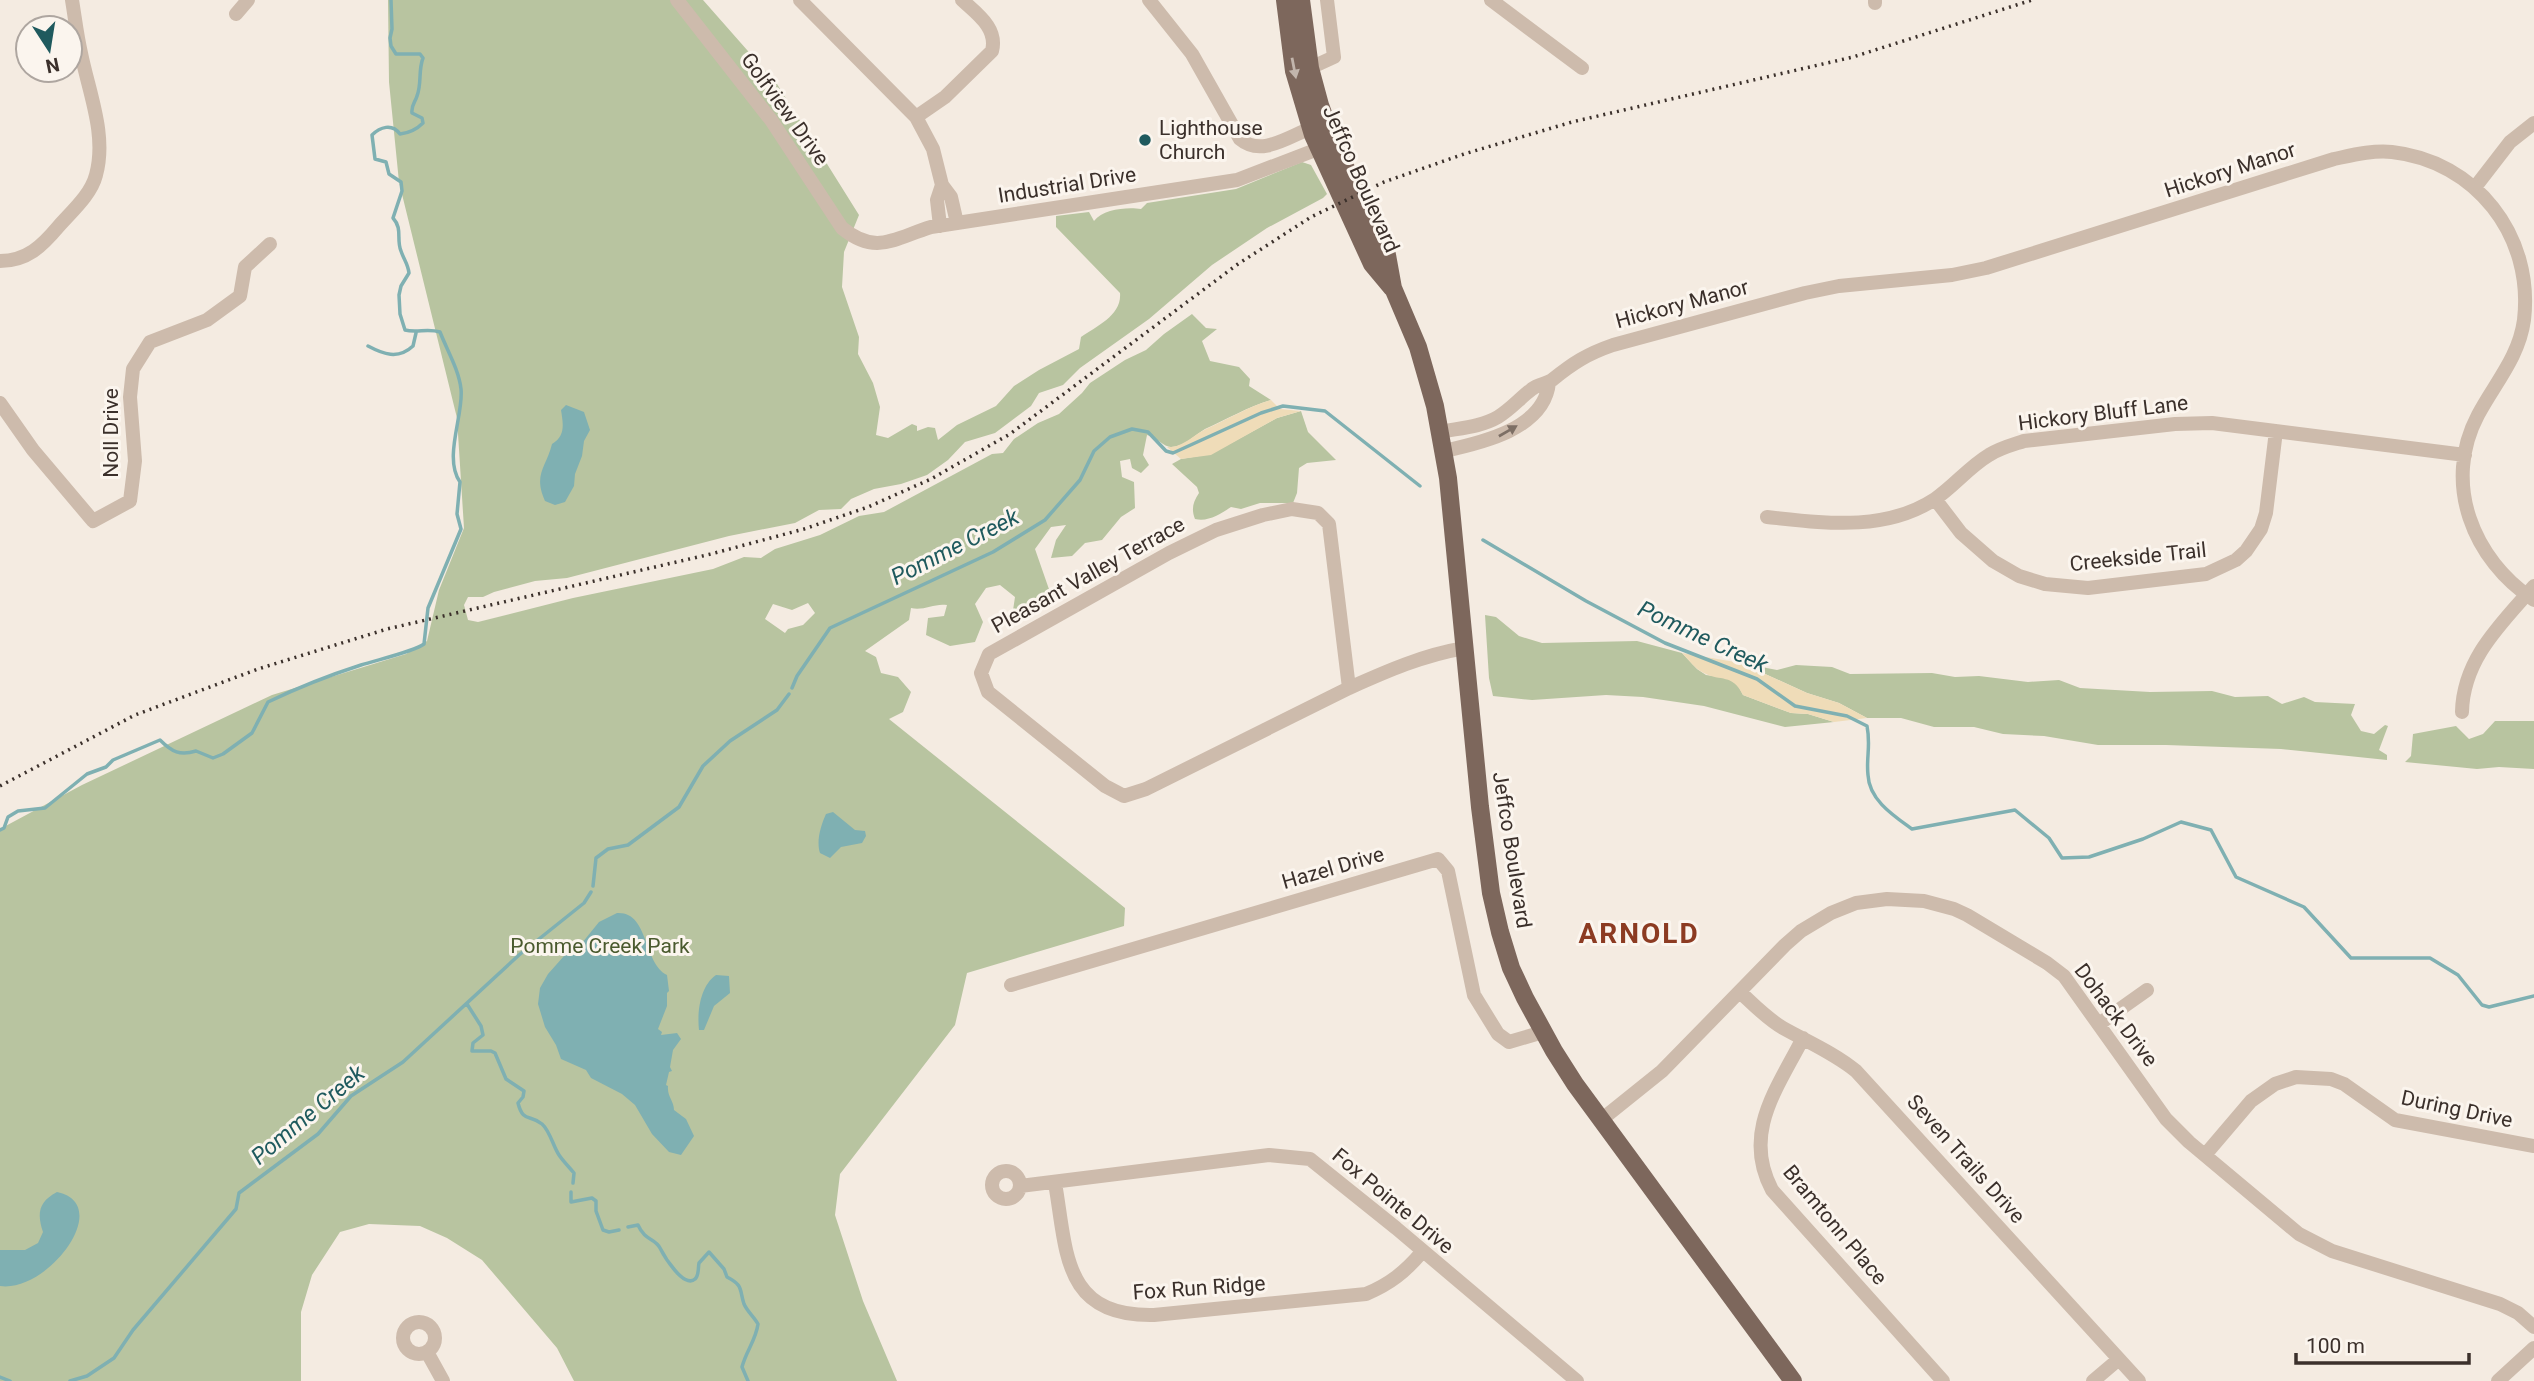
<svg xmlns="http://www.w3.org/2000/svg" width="2534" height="1381" viewBox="0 0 2534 1381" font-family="Roboto,sans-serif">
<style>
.green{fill:#b8c4a0;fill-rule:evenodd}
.sand{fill:#efdcb8}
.water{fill:#7fb0b2}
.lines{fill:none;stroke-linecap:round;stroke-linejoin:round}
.stream{stroke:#7fb0b2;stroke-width:3.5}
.minor{stroke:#cdbbac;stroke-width:14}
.major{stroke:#7d675c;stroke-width:18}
.rail{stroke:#3b302b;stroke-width:3.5;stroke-dasharray:2 5;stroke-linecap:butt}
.oneway{fill:#c2b5ac}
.oneway2{fill:#7d6f65}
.poi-dot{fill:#1f5a5e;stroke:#fbf5ee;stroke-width:2.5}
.labels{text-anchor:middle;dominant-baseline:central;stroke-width:6;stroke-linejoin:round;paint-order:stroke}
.street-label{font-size:21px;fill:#3b302b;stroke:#fbf5ee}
.poi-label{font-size:21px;fill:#3b302b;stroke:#fbf5ee;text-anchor:start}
.park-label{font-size:21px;fill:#4a5a2e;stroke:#fbf5ee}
.water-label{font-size:23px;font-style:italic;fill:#1f5a5e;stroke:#fbf5ee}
.district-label{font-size:28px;font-weight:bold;letter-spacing:2px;fill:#8c3b22;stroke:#fbf5ee}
</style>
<rect width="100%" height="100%" fill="#f4ebe1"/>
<path class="green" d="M388,0H703L777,84L859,215L844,252L842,287L859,337L858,354L873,383L880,407L876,435L888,438L912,424L917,426V431L928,427L935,428L938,440L957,425L996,406L1014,386L1039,370L1079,349L1081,337C1097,326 1122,315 1120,293L1056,227V216L1089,212L1094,221C1103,209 1127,207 1141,209L1147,203L1236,189L1302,162L1311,165L1327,194L1323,198L1267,228L1212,265L1149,319L1080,368L1063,385L1039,393L1031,406L995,433L965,442L948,460L927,475L901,484L874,489L851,499L841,509L819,510L795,523L729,536L567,578L535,581L494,592L483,597H468L464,605L468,620L478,622L573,598L713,569L744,557L761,558L775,549L820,535L859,516L884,512L992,454L1003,453L1014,439L1038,423L1059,414L1082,393L1090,383L1125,360L1146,350L1164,334L1192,314L1206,328L1217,329L1202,341L1210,361L1239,367L1250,379L1249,386L1271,400C1248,407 1227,419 1205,429C1195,435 1184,447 1171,447C1164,447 1156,437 1147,435L1143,455L1149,465L1141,473L1132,468L1130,459L1120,461L1122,477L1134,482L1135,508L1121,517L1102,540L1085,543L1072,556L1051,558L1056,540L1066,525L1051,527L1035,549L1051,595L1041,610L1012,617L1015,597L1000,585L986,588L975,604L983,622L975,642L950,646L926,635L928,618L944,616L947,605C934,603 924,611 911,608L909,620L865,651L876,657L881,673L898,677L911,692L903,712L889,719L1125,908L1124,926L967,973L955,1025L840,1174L835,1215L863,1301L897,1381H574L557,1348L482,1260L447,1238L420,1226L369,1224L340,1232L312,1275L301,1312V1381H0V829L82,785L272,695L406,654L427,641L439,590L464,528L457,418L399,182L389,82ZM808,603L815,613L803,625L788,629L785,633L765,619L773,604L792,610Z
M1301,411L1308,432L1336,460L1307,463L1299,468L1297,493L1293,503H1260L1241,509L1231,507C1220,514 1209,522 1195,519C1191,509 1193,502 1199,493L1197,487L1172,464L1181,459L1211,454L1277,418Z
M1485,615L1496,617L1519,636L1542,643L1637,641L1682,653L1697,669L1706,675L1727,678L1738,685L1743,695L1791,713L1808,714L1834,722L1785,727L1704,706L1643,697L1606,695L1532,700L1493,696L1489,678Z
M1741,663L1777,670L1796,665L1832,667L1850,674L1932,673L1955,677L1979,676L2028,682L2059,680L2080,688L2150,692L2212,691L2235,697L2268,696L2282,704L2304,697L2315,702L2355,704L2351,715L2361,731L2374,734L2385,725L2388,726L2379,750L2387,755V760L2281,749L2166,745H2098L2044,736L2003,734L1974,727H1934L1901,718H1867L1839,703L1807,693Z
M2495,721H2534V769L2499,767L2477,769L2405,762L2411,756L2413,734L2456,726L2469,739L2483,734Z"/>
<path class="sand" d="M1271,400L1280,409L1301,411L1277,418L1211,455L1181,459L1167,447C1183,448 1193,435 1206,429C1228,419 1248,407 1271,400Z
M1682,653L1741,663L1807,693L1839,703L1867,718L1834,722L1808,714L1791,713L1743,695C1732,673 1721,682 1704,673C1695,669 1689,660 1682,653Z"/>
<path class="water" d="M566,405L584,412L590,430L584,441L582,456L575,474L574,486L565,502L555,505L545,501C533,474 546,468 552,444C566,436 563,423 561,410Z
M833,812L855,830L865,831L866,836L862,843L841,847L830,858L820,853C816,841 821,825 826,814Z
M617,913C649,911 643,963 667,975L669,991L667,993V1006L658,1029L662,1032L661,1035L677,1033L681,1039L673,1050L670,1067L672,1071L669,1072L666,1085L668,1086C667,1097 674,1101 674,1110L686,1119L694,1136L681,1155L669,1152L652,1134L635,1105L622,1094L591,1078L586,1070L561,1059L556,1045L545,1027L538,1004L540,988L548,974L564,956L582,943L599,922Z
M716,975L729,976L730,993L714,1006L704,1030H699C697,1012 700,986 716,975Z
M57,1192C115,1204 48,1293 0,1286V1250H25L38,1243L43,1232C37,1214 38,1202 57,1192Z"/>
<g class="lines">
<path class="stream" d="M368,346C383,354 398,360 413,346L416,333
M1483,540L1586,601L1665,643L1757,679L1795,706L1847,716L1867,726C1871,746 1866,757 1868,775C1869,800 1894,816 1912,829L2015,810L2049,838L2062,858L2089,857L2143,839L2181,822L2211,830L2236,877L2304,907L2351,958H2430L2458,975L2482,1005L2489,1007L2534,996
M792,688L797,676L830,628L993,552L1045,520L1080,480L1094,451L1110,437L1132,429L1148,432L1166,451L1173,453L1261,413L1283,406L1325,411L1420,486
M0,830L4,828L8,817L18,811L45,808L87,774L106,767L113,760L160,740C172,752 180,756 196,751L213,758L223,754L252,733L268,702C297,688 330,675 361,665C376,660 413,652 424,644L428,608L461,529L457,514L460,482C443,458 464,414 461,389C459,370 447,350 440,332C428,328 417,333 405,330L400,314L399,295L401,286L409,273C408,264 404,260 401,251C396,239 403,229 393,218L402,191L401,182L389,174L386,162L375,159L372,135C380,127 392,123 400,134C409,133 416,130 423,123L422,118L412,113C411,105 415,103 417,96C422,83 418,71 423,58L420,54H396L391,46L390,38L392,29L391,0
M593,886L596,858L608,849L628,845L679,807L703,766L730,741L777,710L789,694
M467,1004L481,1026L483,1035L473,1043L472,1051H491L495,1053L506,1079L524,1091L523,1097L518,1103C523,1123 530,1114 542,1124C550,1131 553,1146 559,1155C563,1161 569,1167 574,1173L573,1183
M571,1192V1202L592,1198L596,1201V1211L603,1230L609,1232L619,1230
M628,1227L638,1225C645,1241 655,1238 660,1248C664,1256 684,1289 695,1279C699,1276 698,1268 699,1263L709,1252L724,1269L727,1277C744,1286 739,1289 744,1304C747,1311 754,1317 758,1324C756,1340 746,1351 742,1367L748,1381
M0,1377L10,1381
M70,1381L87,1376L114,1358L133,1330L236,1209L239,1193L318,1134L351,1096L403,1062L519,955L584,903L591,892"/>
<path class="minor" d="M677,0L771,120L842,228C876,256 895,238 931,227L1237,180L1318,149
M800,0L916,117L933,149L942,185L951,197L957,223
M1149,0L1192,54L1240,139C1261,157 1288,137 1311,128
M1491,0L1582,68
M1875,3V0
M236,14L248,0
M1310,68L1334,57L1327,0
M916,117L945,97L992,51C998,28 977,14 962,0
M2476,186L2510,142L2534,123
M940,226L937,200L942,185
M0,261C27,261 42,246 58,227C71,212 91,195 96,175C107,135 89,93 81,53C77,36 75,18 72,0
M0,403L33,450L93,521L130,501L135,461L130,397L133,369L150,342L207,320L240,296L245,267L270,244
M1440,432C1460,428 1481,427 1498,417C1511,409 1520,398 1532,389C1538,384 1546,384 1552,380C1573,363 1587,354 1613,345L1805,293L1839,286L1952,275L1986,268L2334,159C2353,155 2373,150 2392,152C2475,161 2534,235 2524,320C2519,357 2495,383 2478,415C2442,483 2473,560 2534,600
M1444,451C1481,443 1545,429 1549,382
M1935,499L1961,533L1993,561L2019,576L2045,584L2088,588L2206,574L2236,560L2246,551L2261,529L2266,513L2276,431
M1292,509L1318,513L1329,524L1349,688L1146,789L1124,796L1105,786L988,692L981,673L989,654L1169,553L1216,530L1263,515Z
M1767,517C1824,523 1885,532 1935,499C1954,486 1969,467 1989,455C2000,448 2012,445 2024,441L2175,424L2212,423L2465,455
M1349,688C1387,671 1423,655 1465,648
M2462,712C2463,659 2501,624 2534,586
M1011,985L1438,859L1448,871L1474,995L1498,1034L1509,1042L1543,1032
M1740,992C1754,1005 1766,1018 1783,1028C1808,1042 1834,1053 1856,1071L2139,1381
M2099,1024L2147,990
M1803,1038C1777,1089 1742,1133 1772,1190L1943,1381
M1601,1120L1662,1071L1785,945L1801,931L1831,913L1856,903L1887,899L1924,901L1954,909L1967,915L2047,963L2064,976L2166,1119L2189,1142L2299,1234L2332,1251L2500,1304L2518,1313L2534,1327
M2205,1155L2251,1101L2275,1084L2296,1077L2331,1079L2344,1084L2395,1120L2534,1146
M992 1185a14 14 0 1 1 28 0a14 14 0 1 1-28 0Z
M1055,1183C1067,1251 1062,1317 1154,1315L1366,1294C1390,1284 1405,1272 1422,1252
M1020,1186L1269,1155L1310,1159L1396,1228L1577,1381
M403 1338a16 16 0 1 1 32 0a16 16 0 1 1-32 0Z
M427,1352L443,1381
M2093,1381L2119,1359
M2498,1381L2534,1348"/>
<path class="major" d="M1285,0L1294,71L1313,135L1372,264L1392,288
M1301,0L1310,68L1320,105L1334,143L1387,255L1393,288L1418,347L1435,406L1448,478L1480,807L1491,893L1500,932L1511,968L1525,998L1554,1051L1575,1084L1793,1381"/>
<path class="rail" d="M0,786L135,715L258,669L387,629L711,554L804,529L868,507L931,479L1010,434L1238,264L1311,217L1384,182L1464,154L1572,122L1853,57L2032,0"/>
</g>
<defs><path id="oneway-solid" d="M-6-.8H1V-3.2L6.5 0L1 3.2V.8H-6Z" transform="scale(1.75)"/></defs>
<use class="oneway" href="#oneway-solid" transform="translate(1294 68) rotate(79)"/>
<use class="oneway2" href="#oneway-solid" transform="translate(1508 431) rotate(-30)"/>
<circle class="poi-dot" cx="1145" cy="140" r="7"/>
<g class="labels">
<g class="street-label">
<text transform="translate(785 109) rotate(54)">Golfview Drive</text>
<text transform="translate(2230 170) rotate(-18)">Hickory Manor</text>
<text transform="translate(1361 179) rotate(66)">Jeffco Boulevard</text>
<text transform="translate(1067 185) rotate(-9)">Industrial Drive</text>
<text transform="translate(1682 304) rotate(-15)">Hickory Manor</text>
<text transform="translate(2103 413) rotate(-7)">Hickory Bluff Lane</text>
<text transform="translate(111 433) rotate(-90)">Noll Drive</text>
<text transform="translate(2138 557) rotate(-6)">Creekside Trail</text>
<text transform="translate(1088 575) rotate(-29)">Pleasant Valley Terrace</text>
<text transform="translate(1512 850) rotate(81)">Jeffco Boulevard</text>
<text transform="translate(1333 868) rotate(-16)">Hazel Drive</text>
<text transform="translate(2116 1015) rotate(53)">Dohack Drive</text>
<text transform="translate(2457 1109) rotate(12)">During Drive</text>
<text transform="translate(1966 1159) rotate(48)">Seven Trails Drive</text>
<text transform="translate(1393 1201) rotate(40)">Fox Pointe Drive</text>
<text transform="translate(1835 1225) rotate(50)">Bramtonn Place</text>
<text transform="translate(1199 1288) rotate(-4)">Fox Run Ridge</text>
</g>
<g class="poi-label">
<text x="1159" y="128">Lighthouse<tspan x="1159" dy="24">Church</tspan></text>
</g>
<g class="park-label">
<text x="600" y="946">Pomme Creek Park</text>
</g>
<g class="water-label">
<text transform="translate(955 547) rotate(-27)">Pomme Creek</text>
<text transform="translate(1703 637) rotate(25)">Pomme Creek</text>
<text transform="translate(308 1115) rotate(-40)">Pomme Creek</text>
</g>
<g class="district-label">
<text x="1639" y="933">ARNOLD</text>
</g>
</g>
<g transform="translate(49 49) rotate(168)"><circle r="33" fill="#fbf5ee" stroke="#aea6a0" stroke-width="2"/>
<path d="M0-5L12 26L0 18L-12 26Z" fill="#1f5a5e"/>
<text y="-10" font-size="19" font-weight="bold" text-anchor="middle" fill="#3b302b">N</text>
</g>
<path d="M2296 1353v10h173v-10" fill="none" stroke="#3b302b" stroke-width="3.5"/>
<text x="2306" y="1353" font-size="21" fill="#3b302b" stroke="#fbf5ee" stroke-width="5" paint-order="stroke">100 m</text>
</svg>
